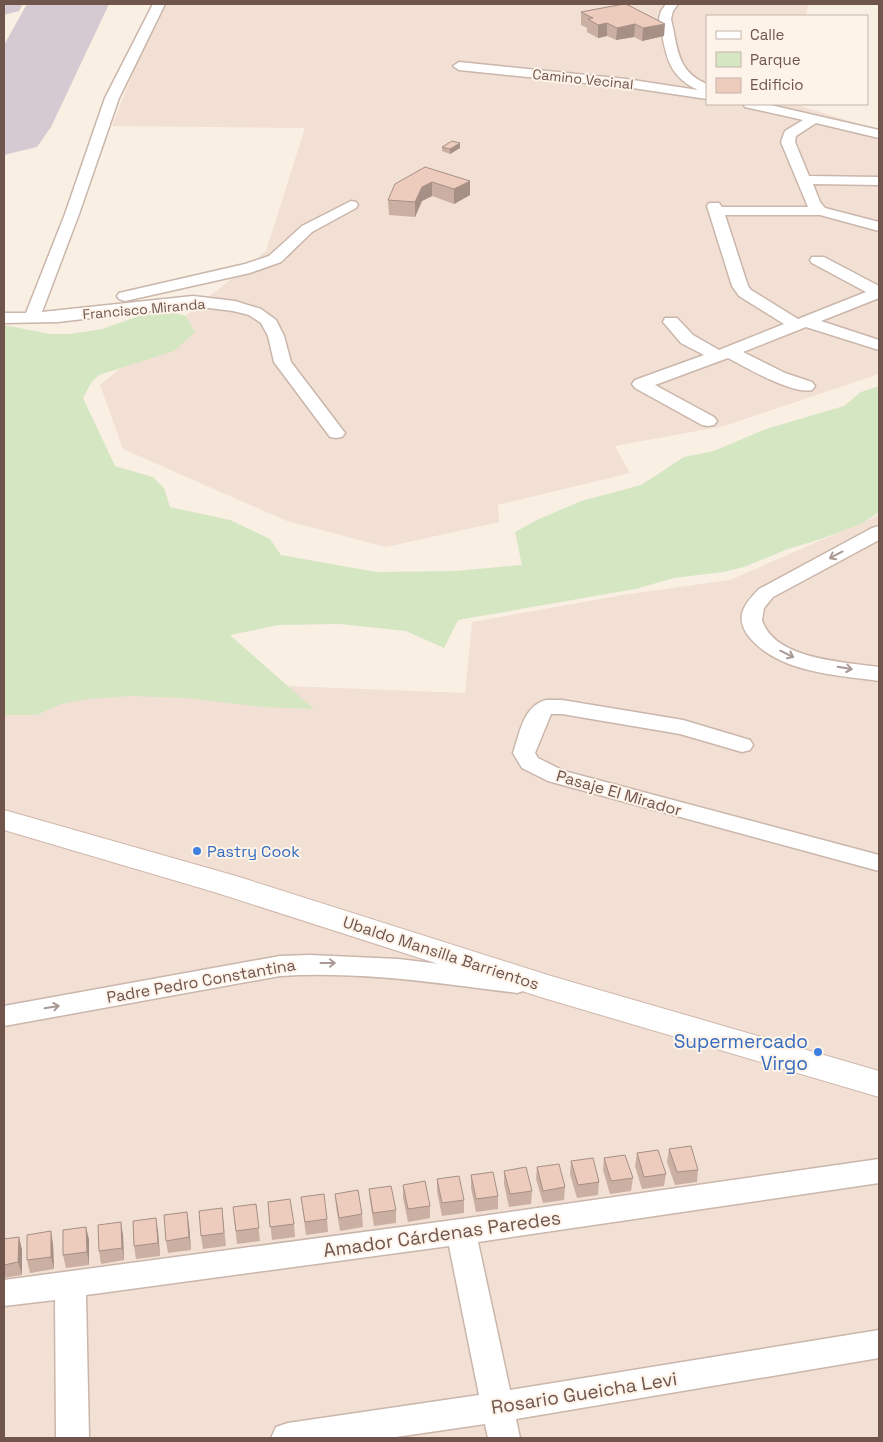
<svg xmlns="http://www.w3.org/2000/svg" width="883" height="1442" viewBox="0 0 883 1442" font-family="'Space Grotesk',sans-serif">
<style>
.residential{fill:#f1e0d3}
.green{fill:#d5e6c3}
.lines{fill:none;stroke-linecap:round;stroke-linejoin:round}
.taxiway{fill:#d6cad2;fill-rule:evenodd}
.runway{fill:#d6cad2;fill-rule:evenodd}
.street-casing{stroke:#cab6ab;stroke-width:3}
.secondary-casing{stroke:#cfb7ac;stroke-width:2}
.street{fill:#fff;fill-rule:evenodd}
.secondary{fill:#fff;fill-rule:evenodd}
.wall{fill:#ccafa3}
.shaded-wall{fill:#a68f85}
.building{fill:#edccbe;stroke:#a68f85}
.oneway{stroke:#a99994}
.shop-dot{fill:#3f7fe0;stroke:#fdf3e9;stroke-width:2}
.labels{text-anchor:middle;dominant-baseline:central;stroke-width:4;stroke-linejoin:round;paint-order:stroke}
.far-street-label{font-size:14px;fill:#70554c;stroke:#fdf3e9}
.street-label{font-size:16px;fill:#70554c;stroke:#fdf3e9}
.shop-label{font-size:16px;fill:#366cbe;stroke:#fdf3e9;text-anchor:start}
.near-shop-label{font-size:19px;fill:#366cbe;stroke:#fdf3e9;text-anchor:end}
.near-street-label{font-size:19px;fill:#70554c;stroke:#fdf3e9}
</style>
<rect width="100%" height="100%" fill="#faefe3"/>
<path class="residential" d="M160,4H808L806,16H707V104H794L879,130V374L724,426L615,446L630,473L498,505L499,522L386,547L287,521L123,449L100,385L266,251L305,128L112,126Z
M879,515V1438H4V690L154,681L465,693L472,622L623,595L730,580Z"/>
<path class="green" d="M175,313L186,316L195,332L174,351L99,375L91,383L83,398L115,466L153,477L164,488L170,507L230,520L270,539L281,555L376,572L455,571L522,565L515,532L537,520L581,501L641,485L684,457L714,451L766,429L844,406L861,392L879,386V512L861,524L818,540L788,549L744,567L723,572L674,578L635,589L458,620L444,648L406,631L339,624L279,625L230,635L314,709L263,707L187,698L130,696L88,699L61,704L37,715H4V325L50,334H70L102,329L142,315Z"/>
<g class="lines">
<path class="taxiway" d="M4,4H23L19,11L4,15Z"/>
<path class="runway" d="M27,4H109L51,127L37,147L4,155V45Z"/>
<defs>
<path id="street" d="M153,4H165L119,98L79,214L42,312L193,296L235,301L261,309L276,320L284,336L291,362L345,433L342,437L336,438L330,437L274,362L268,336L261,323L249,315L233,311L193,306L58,322L4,323V313H26L65,214L105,98Z
M666,4H678L673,11L671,19C678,48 676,71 707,84V99L626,87L459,70L453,66L459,62L626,79L698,90C665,75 666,51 659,19L661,11Z
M743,104H766L879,130V138L816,123L796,136L795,142L809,176L879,177V185L813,184L820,202L825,208L879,222V231L820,215H725L748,286L751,290L798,319L866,292L812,263L810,260L812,257H824L879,286V298L821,321L879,340V350L806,327L743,352L785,373L812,382L815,386L812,390C793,395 747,368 728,358L655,385L714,417L717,421L714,425L708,426L702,425L635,388L632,384L635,380L704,355L681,343L663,322L665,318H677L693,335L719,350L784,324L739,296L732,286L707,206L709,203H719L722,207H808L781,142L785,131L803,120L745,107Z
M351,201L356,202L358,205L356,208L312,232L281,262L250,273L125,301L119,299L117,296L119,293L245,264L269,256L302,226Z
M879,526V540L773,597L764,608L762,620C774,660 846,662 879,667V681C837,675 780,673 750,638C734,618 743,605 759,589L872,528Z
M546,700H562L683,720L750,740L753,745L750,750L742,752L680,734L562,714H551L535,753L538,758L564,771L879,855V871L548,781L522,768L513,753C520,733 523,706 546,700Z
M310,955L398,959L517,973L526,976L530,983L526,990L517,993C438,983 360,971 280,976L4,1026V1006L280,956Z
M879,1159V1183L478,1242L510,1390L879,1330V1358L516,1419L520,1438H488L485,1424L389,1438H271L276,1427L288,1423L479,1395L449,1246L86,1295L89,1438H56L55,1300L4,1306V1280L461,1219Z"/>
<path id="secondary" d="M4,810L236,876L551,976L879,1071V1097L547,999L214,892L4,830Z"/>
</defs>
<use href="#street" class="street-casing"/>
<use href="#secondary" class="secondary-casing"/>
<use href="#street" class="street"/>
<use href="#secondary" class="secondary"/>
</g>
<path class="wall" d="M624,4L664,36L642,41L634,37L616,40L607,36L598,38L587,32V28L581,25V12Z
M442,147L460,148L450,154L442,151Z
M425,167L470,195L454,204L432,196L422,201L415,217L389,215L388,200Z
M669,1149L698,1170L697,1182L675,1185L667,1162Z
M637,1153L666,1174L664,1186L642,1189L635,1166Z
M604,1158L633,1178L631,1191L610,1194L603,1170Z
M571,1161L599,1182L598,1195L577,1198L570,1174Z
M537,1167L565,1187L564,1200L543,1203L536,1179Z
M504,1171L532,1191L531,1204L509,1207L504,1184Z
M471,1175L498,1196V1209L476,1212L471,1188Z
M437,1179L464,1200V1213L442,1216L437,1192Z
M403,1185L430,1206V1218L408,1222L403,1198Z
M369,1189L396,1210V1223L374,1226L370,1201Z
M335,1194L362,1214L363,1227L340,1231L336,1206Z
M301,1197L327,1219L328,1232L306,1235Z
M268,1202L294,1224L295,1237L272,1240Z
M256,1204L260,1241L237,1244L233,1207Z
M222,1208L226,1246L203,1249L201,1236Z
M189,1225L191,1250L168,1253L166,1241Z
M86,1227L89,1240V1265L66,1268L63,1255Z
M158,1231L160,1256L136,1259L134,1246Z
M123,1235L124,1260L101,1264L99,1251Z
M19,1237L22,1250V1275L4,1278V1239Z
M53,1244L54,1269L30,1273L27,1260Z"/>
<path class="shaded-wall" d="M607,23V36L598,38V25Z
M635,24L634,37L616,40L617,28Z
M665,24L664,36L642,41L643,28Z
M460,143V148L450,154V149Z
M470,181V195L454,204V189Z
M432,182V196L422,201L415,217V202L422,187Z
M187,1212L189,1225L191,1250L189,1237Z
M156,1218L158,1231L160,1256L158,1243Z
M121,1222L123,1235L124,1260L122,1248Z
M86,1227L89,1240V1265L87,1252Z
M51,1231L53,1244L54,1269L51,1257Z
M19,1237L22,1250V1275L18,1262Z"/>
<path class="building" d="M624,4H626L665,24L643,28L635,24L617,28L607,23L598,25L588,19L593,18L581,12Z
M452,141L460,143L450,149L442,147Z
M425,167L470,181L454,189L432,182L422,187L415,202L388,200L395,184Z
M691,1146L698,1170L677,1172L669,1149Z
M658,1150L666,1174L644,1177L637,1153Z
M625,1155L633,1178L611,1181L604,1158Z
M593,1158L599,1182L578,1185L571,1161Z
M559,1164L565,1187L543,1191L537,1167Z
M526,1167L532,1191L510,1194L504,1171Z
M493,1172L498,1196L476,1199L471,1175Z
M459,1176L464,1200L442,1203L437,1179Z
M425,1181L430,1206L408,1209L403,1185Z
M391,1186L396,1210L373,1213L369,1189Z
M358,1190L362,1214L339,1218L335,1194Z
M324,1194L327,1219L305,1222L301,1197Z
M290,1199L294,1224L270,1227L268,1202Z
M256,1204L259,1228L236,1231L233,1207Z
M222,1208L224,1233L201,1236L199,1211Z
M187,1212L189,1237L166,1241L164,1215Z
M156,1218L158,1243L134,1246L133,1221Z
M121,1222L122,1248L99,1251L98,1225Z
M86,1227L87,1252L63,1255V1230Z
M51,1231V1257L27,1260V1235Z
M19,1237L18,1262L4,1265V1239Z"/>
<defs><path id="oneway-shaft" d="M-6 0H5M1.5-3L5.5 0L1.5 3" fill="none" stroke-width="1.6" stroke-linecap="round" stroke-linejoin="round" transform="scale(1.25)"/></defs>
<g class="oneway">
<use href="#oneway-shaft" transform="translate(836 555) rotate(152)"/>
<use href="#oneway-shaft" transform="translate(787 654) rotate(27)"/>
<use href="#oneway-shaft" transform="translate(845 668) rotate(9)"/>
<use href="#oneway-shaft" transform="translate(328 963)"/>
<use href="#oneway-shaft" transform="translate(52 1007) rotate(-10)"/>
</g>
<g class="shop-dot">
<circle cx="197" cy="851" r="5"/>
<circle cx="818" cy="1052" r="5"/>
</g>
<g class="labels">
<g class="far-street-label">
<text transform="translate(583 79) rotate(6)">Camino Vecinal</text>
<text transform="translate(144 309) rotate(-5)">Francisco Miranda</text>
</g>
<g class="street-label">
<text transform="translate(619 793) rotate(16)">Pasaje El Mirador</text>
<text transform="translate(441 953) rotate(18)">Ubaldo Mansilla Barrientos</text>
<text transform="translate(201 981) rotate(-10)">Padre Pedro Constantina</text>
</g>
<g class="shop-label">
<text x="207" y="851">Pastry Cook</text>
</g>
<g class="near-shop-label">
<text x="808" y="1041">Supermercado<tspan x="808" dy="22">Virgo</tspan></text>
</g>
<g class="near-street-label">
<text transform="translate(442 1234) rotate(-8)">Amador Cárdenas Paredes</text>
<text transform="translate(584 1393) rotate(-9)">Rosario Gueicha Levi</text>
</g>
</g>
<rect width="883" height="1442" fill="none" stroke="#70554c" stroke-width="10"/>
<rect x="706" y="15" width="162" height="90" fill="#fdf3e9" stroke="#c5b4aa"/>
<rect x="716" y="31" width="25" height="8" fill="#ffffff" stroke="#c5b4aa"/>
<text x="750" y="40" font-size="15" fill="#70554c">Calle</text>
<rect x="716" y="52" width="25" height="15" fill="#d5e6c3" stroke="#c5b4aa"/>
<text x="750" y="65" font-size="15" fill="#70554c">Parque</text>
<rect x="716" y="78" width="25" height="15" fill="#edccbe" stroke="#c5b4aa"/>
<text x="750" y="90" font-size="15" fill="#70554c">Edificio</text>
</svg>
